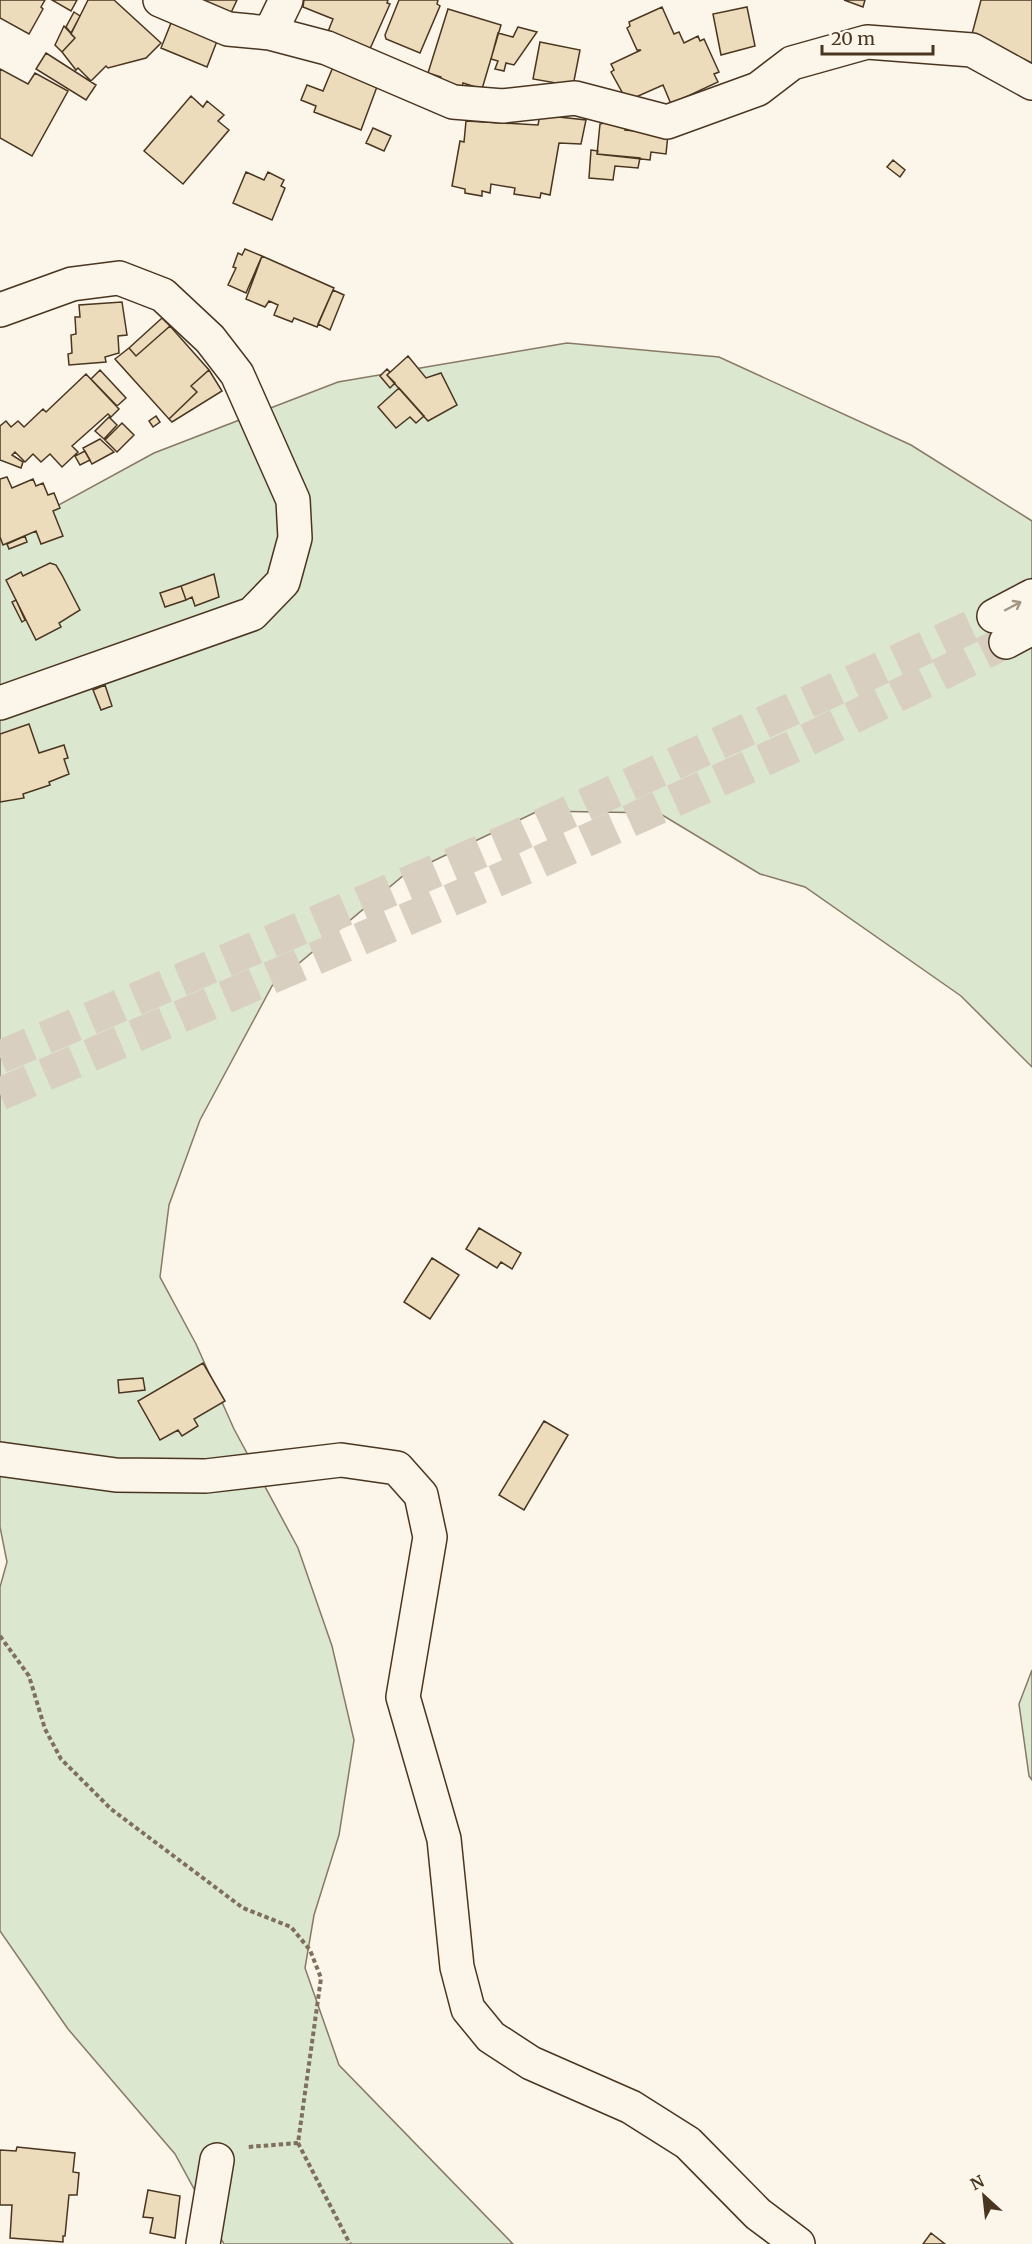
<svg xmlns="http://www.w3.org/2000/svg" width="1032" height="2244" viewBox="0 0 1032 2244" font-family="Merriweather,serif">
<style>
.green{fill:#dce7d0;stroke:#887966;stroke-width:1.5}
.building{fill:#ecdcbc;stroke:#4a3520;stroke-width:1.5}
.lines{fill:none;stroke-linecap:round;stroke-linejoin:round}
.highway-tunnel{stroke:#d8cfc1;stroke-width:33;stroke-dasharray:33 16;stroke-linecap:butt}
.minor-casing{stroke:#4a3520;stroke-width:36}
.highway-casing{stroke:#4a3520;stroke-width:36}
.path{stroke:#7f6f5c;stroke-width:4;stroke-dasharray:4.5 3;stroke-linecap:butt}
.minor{stroke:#fbf6e9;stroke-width:33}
.highway{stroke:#fbf6e9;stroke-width:33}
.oneway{stroke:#a29684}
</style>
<rect width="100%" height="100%" fill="#fbf6e9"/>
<path class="green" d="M567,343L719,357L911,445L1032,521V1067L961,996L805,887L760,874L659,813L538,811L404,875L272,986L200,1120L169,1205L160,1277L196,1344L234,1429L298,1548L332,1646L354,1740L339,1835L314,1915L305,1968L339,2065L513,2244H224L175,2154L68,2029L0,1931V1587L7,1562L0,1527V537L154,453L338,382Z
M1032,1670V1780L1029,1776L1019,1704Z"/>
<path class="building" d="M0,0H45L41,7L43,9L29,34L0,18Z
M52,0H77L71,11Z
M88,0H114L161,43L146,58L108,68L106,66L91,81L78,68L76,70L62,52L75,38L71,34Z
M197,0H237L229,17Z
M304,0H388L387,3L390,4L369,51L327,34L333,19L303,7Z
M399,0H438L437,4L440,6L420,53L386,39L385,35Z
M844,0H865L863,7Z
M981,0H1032V63L972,34Z
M662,7L674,34L679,32L684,43L698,36L700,41L704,39L719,72L714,74L718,82L671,104L663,85L627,101L611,72L614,70L611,64L641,50H637L627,28L630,26L629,22Z
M747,7L755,46L721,55L713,14Z
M448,9L501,25L482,89L463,83L462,87L440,80L441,77L428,73Z
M74,12L80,16L71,33L66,27Z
M173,18L219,36L207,67L161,48Z
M64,26L75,38L62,52L55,45Z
M518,27L537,32L514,65L506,63L504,71L495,69L498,61L491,59L498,33L513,37Z
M540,42L580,50L573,86L533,79Z
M46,53L96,85L86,100L36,69Z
M333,67L378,84L361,130L314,112L316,106L301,100L307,85L323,91Z
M0,69L28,84L35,73L68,91L32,156L0,138Z
M191,96L203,107L207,101L224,115L218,121L229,130L183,184L144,151Z
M540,115L586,120L581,144L559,143L550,195L541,193L540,198L514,194L515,188L491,184L490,193L482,191V196L465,193V189L452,186L460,141L464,142L466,121L538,125Z
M604,123L626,125L625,130L668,134L666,154L651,152L650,160L597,154L600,124Z
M373,128L391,136L384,151L366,143Z
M591,150L598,151L597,154L640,158L638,168L615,166L613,180L589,178Z
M893,160L905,170L900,177L887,167Z
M246,172L264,180L268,172L284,180L281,186L285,188L272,220L233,203Z
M245,249L262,256L246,293L228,285L236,268L233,267L238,253L242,255Z
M262,256L334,288L317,327L294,318L292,322L274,315L278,305L269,301L265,307L246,299Z
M333,290L344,295L330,330L318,324Z
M122,302L127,335L118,336L119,353L105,357L106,362L69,365L68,354L72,353L71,335L76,334L75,317H80L79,305Z
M162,318L170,326L136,356L129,348Z
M170,326L209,370L191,386L197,392L169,419L115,359L129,348L136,356Z
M408,356L426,378L441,373L457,405L428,421L387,375Z
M387,369L390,372L387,375L395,383L390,388L380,376Z
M100,370L126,398L117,406L91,379Z
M209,370L222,391L172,422L169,419L197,392L191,386Z
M86,374L119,409L111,417L108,414L72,446L78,452L62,467L50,454L41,462L33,454L25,462L15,452L12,455L23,462L21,468L0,460V426L6,421L11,427L18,421L24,427L43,409L46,412Z
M399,388L424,416L416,423L410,417L396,428L378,407Z
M156,416L160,422L153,427L149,421Z
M109,417L117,425L104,439L95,431Z
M122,423L134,435L117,452L105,440Z
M100,439L114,452L92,464L83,448Z
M85,451L90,460L80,465L75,456Z
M7,477L12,488L33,479L36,486L43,483L48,495L54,493L60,508L53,511L63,536L41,544L36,531L3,545L0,537V479Z
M25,536L27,542L9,549L7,544Z
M50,563L56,565L62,575L80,610L59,623L61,627L36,640L6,580L21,572L23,576Z
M214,574L219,597L195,606L192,597L186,600L181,586Z
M181,586L186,600L165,607L160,593Z
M16,600L25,620L22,622L12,602Z
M105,685L112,706L101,710L93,690Z
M29,724L39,753L64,745L68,758L64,759L69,774L49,782L50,785L23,794L24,798L0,802V734Z
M479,1228L521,1253L512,1269L501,1262L497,1268L466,1249Z
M432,1258L459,1275L430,1319L404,1302Z
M203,1363L225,1401L194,1419L198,1426L182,1436L178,1430L160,1440L138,1401Z
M143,1378L145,1390L119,1393L118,1380Z
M544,1421L568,1435L524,1510L499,1495Z
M17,2147L75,2153L73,2172L79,2173L77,2195H69L65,2236H63V2242L10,2238L12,2205H0V2150L16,2151Z
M148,2190L180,2196L175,2238L150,2233L153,2218L143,2217Z
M931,2233L945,2244H923Z"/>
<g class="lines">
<path class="highway-tunnel" d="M0,1057L515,837L994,616
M0,1094L528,867L799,744L1006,642"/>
<defs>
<path id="minor" d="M160,0L228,29L270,33L327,48L453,102L503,106L575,98L667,122L758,89L792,63L867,42L972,50L1032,83
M270,33L286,0
M0,310L72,284L119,278L163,295L210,339L237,374L293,500L295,538L283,582L252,614L0,703
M0,1459L116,1475L206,1476L341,1460L397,1468L421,1495L430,1537L403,1697L444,1839L457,1967L468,2009L491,2037L531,2063L631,2107L688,2143L758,2214L798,2244
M203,2244L217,2160"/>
<path id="highway" d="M994,616L1032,596
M1006,642L1032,628"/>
</defs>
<use href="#minor" class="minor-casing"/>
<use href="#highway" class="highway-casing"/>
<path class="path" d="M0,1636L29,1676L45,1729L61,1759L111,1809L243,1908L291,1927L310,1950L321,1978L298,2143L248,2147
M298,2143L350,2244"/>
<use href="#minor" class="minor"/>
<use href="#highway" class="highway"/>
</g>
<defs><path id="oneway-shaft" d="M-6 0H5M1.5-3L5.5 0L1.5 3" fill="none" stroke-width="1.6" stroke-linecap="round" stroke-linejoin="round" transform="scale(1.5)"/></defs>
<use class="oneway" href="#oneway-shaft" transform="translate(1013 606) rotate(-28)"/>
<g transform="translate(984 2196) rotate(333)" stroke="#fbf6e9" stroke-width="4.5" paint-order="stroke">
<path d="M0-4.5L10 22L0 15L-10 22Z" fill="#4a3520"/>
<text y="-9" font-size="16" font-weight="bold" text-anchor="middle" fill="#4a3520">N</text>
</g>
<path d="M822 45v9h111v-9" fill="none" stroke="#4a3520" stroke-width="3"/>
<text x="831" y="45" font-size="18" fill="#4a3520" stroke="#fbf6e9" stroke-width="4.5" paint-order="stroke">20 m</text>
</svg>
